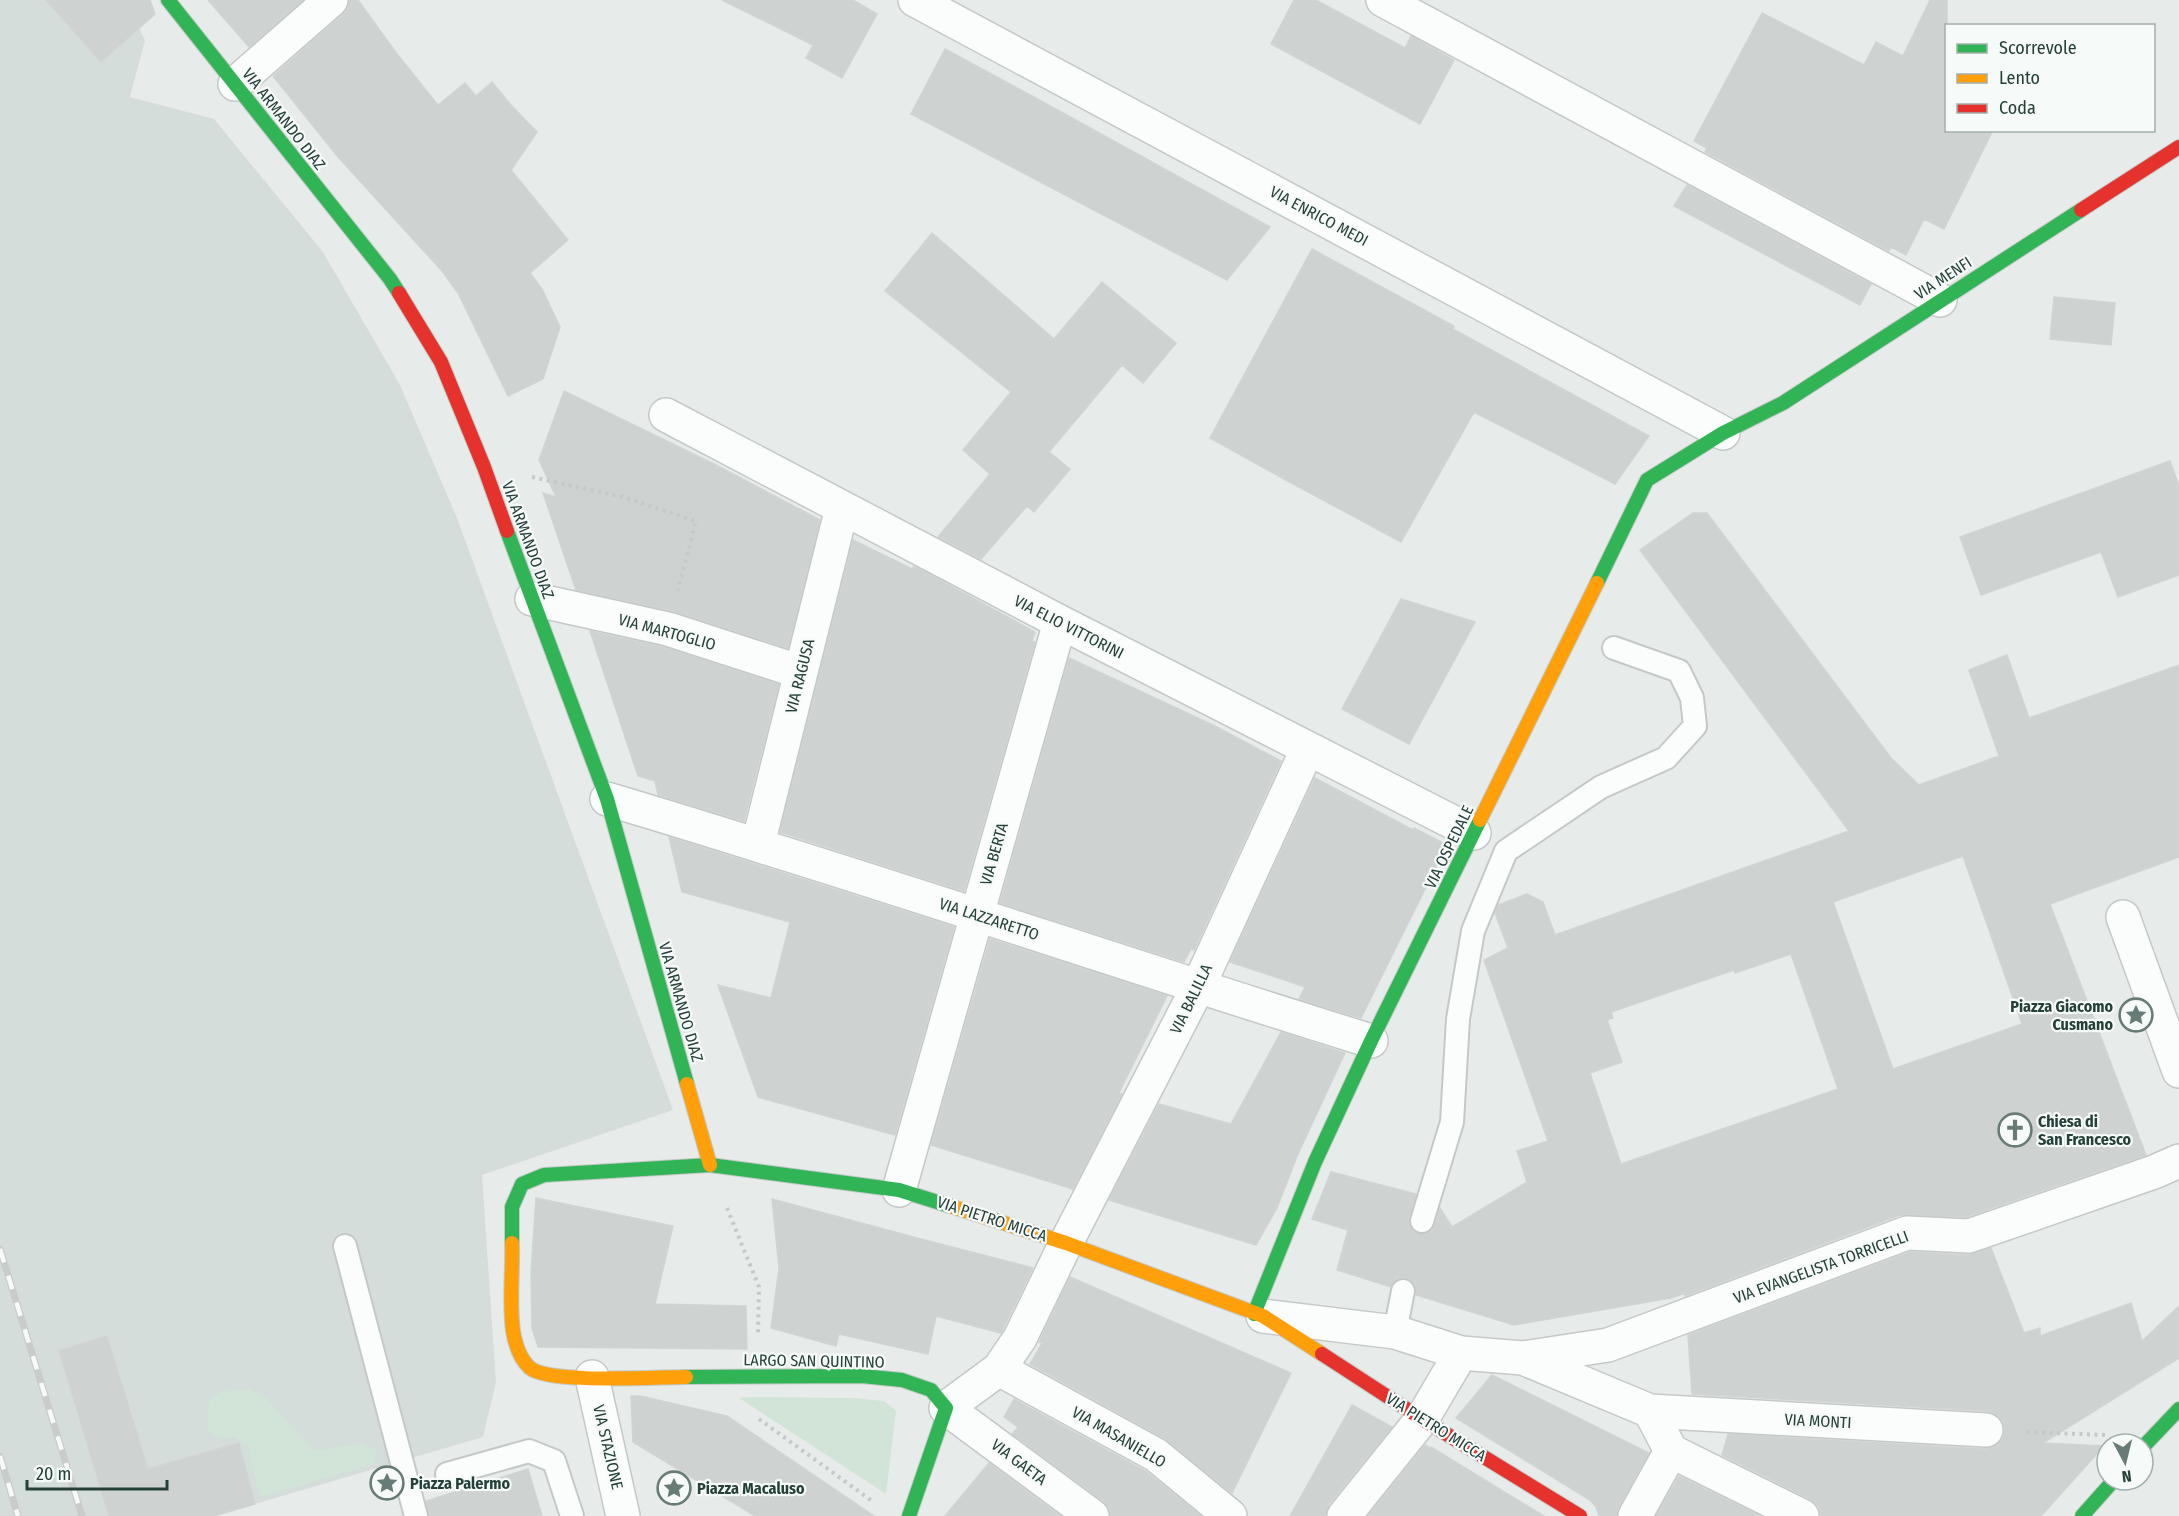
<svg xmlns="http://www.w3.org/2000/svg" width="2179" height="1516" viewBox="0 0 2179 1516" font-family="'Fira Sans Condensed',sans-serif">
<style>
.built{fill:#d5ddda}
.green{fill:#d1e4d7}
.building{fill:#ced3d1;stroke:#d0d5d3;stroke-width:1.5;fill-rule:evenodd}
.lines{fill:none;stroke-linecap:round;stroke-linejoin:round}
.lane-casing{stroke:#c4c9c7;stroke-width:26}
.street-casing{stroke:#c4c9c7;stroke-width:36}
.fast-casing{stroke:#c3c9c7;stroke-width:16}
.slow-casing{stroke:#c3c9c7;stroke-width:16}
.jam-casing{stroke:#c3c9c7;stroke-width:16}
.path{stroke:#c2cbc9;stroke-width:4;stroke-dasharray:3 4.5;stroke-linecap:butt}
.lane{stroke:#fbfcfc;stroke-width:22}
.street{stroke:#fbfcfc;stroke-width:33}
.fast{stroke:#30b455;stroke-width:14}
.slow{stroke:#ff9f0a;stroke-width:14}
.jam{stroke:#e5322d;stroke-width:14}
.rail-casing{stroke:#c8cccb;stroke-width:7}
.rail{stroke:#f6faf8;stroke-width:4.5;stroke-dasharray:14;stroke-linecap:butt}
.labels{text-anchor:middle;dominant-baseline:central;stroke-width:4.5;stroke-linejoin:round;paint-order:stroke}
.street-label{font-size:16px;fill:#244039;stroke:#f6faf8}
.poi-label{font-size:16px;font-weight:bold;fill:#244039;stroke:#f6faf8;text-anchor:start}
</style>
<rect width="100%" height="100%" fill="#e7ecea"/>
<path class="built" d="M0,0H116L138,26L145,40L130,97L214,119L323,252L400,385L457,518L673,1110L482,1175L496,1382L483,1437L214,1516H0Z"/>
<path class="green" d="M248,1389L266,1398L314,1451L362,1443L377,1451L374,1464L261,1497L254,1477L248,1445L234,1437H219L207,1430L209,1401L220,1392Z
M751,1397L853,1398L884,1401L896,1411L886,1494L739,1398Z"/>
<path class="building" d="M46,0H150L155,14L101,62Z
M208,0H303L249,47Z
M349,0H358L397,54L438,105L465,83L476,96L492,82L510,104L537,132L511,170L568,240L530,273L542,289L560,327L543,379L508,396L458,293L442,271L338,157L273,76L343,14L348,7Z
M722,0H853L877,14L842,78L806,58L813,45Z
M1294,0H1316L1405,48L1411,36L1454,60L1420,124L1271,44Z
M1930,0H1947V130H1993L1944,229L1924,219L1906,255L1891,247L1889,251L1705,152L1707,148L1694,141L1762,13L1864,65L1876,42L1903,56Z
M945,49L1032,96L1270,227L1227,280L911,114Z
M1687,185L1871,284L1860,305L1674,206Z
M932,233L1054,339L1102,282L1176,343L1143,383L1122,365L1049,452L1070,469L1034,512L1027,506L981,559L938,537L990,474L963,450L1011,392L885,291Z
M1312,249L1454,326L1453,329L1649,436L1615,484L1474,412L1401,542L1284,479L1210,438Z
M2054,297L2115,303L2111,345L2050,339Z
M564,391L718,466L820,520L788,648L672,611L576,590L543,493L556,497L539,460Z
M2170,461L2179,486V575L2118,597L2101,552L1981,595L1960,537Z
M1693,513H1707L1891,758L1919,785L1999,756L1969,670L2007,655L2029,718L2179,665V857L2050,904L2146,1155L1966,1217L1900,1215L1685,1296V1293L1671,1298L1514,1325L1416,1295V1286L1406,1278H1398L1391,1287L1337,1270L1348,1230L1312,1219L1331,1172L1416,1194L1409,1223L1413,1231L1424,1234L1431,1231L1435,1225L1440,1208L1452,1227L1527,1182L1517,1151L1548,1141L1484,960L1508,948L1495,913L1498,905L1527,894L1543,902L1555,935L1849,831L1640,550ZM1963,856L2022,1024L1893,1069L1833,902ZM1791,954L1838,1089L1621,1164L1590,1073L1622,1062L1607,1020L1613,1018L1611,1012L1734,970L1735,973Z
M853,540L912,569L914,566L1035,632L1032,641L1035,642L964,891L780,832Z
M1401,599L1475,622L1409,744L1342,709Z
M590,631L663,647L779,684L744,821L658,795L655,781L638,776Z
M1069,658L1215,726L1281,761L1194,950L1191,949L1184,962L1000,903Z
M1315,778L1413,830L1414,828L1447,845L1361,1018L1299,999L1305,987L1230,962Z
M669,837L954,927L895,1135L758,1097L718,985L771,998L790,922L682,892Z
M990,939L1167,996L1119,1093L1122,1094L1073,1189L931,1145Z
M1281,1032L1345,1053L1298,1154L1277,1208L1256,1245L1109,1200L1159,1104L1231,1124Z
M536,1198L673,1226L655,1304L746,1306L747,1349L538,1347L532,1328L531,1272Z
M772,1199L921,1239L1033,1268L1001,1333L936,1316L928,1354L839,1334L836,1346L771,1328L779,1268Z
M1991,1248L2024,1333L2040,1328V1336L2131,1303L2142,1341L2179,1306V1358L2043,1443L2104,1446L2041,1516H1821L1818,1506L1810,1499L1722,1455L1728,1434L1985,1449L1995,1446L2002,1440L2005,1432L2003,1422L1997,1415L1987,1411L1692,1394L1688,1335L1910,1252L1968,1255Z
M1070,1277L1291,1373L1232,1493L1165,1439L1030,1364L1042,1343L1039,1342Z
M107,1336L148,1469L239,1443L255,1504L214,1516H109L59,1351Z
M1492,1375L1649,1453L1619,1507L1616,1516H1599L1596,1507L1590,1500L1456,1418Z
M631,1396H640L727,1416L874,1516H755L633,1442Z
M1014,1399L1145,1471L1201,1516H1110L1109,1508L1103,1501L1012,1434L1018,1427L1004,1417Z
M1352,1405L1392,1427L1329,1504L1326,1516H1290Z
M1425,1445L1430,1448L1431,1447L1544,1516H1368Z
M989,1463L1060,1516H945Z
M528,1469L542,1516H429L426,1501Z
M1679,1476L1760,1516H1656Z"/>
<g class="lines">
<defs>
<path id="lane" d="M1422,1221L1452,1122L1458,1019L1473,931L1506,851L1601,787L1666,758L1695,726L1692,698L1679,671L1614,648
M345,1246L416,1516
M1395,1332L1403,1291
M447,1474L529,1451L554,1461L572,1516"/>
<path id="street" d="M915,0L1723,433
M1383,0L1940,300
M235,84L331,0
M666,415L1060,622L1474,833
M532,599L668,629L801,672
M607,799C863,875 1116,962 1371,1041
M758,844L842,508
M2123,917L2179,1071
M899,1190L1060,622
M1263,1316L1395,1332L1461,1353L1523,1358L1608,1345L1907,1233L1969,1236L2154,1172L2179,1161
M1523,1358L1650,1411L1671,1451L1635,1516
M999,1369L1156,1455L1230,1516
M592,1377L623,1516
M1650,1411L1986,1430
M1671,1451L1802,1516
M1092,1516L946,1408L999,1369L1020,1338L1066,1243L1198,987L1307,750
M1344,1516L1422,1419L1461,1353"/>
<path id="fast" d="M168,0L390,279L399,293
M507,531L607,799L687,1084
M1597,583L1647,480L1723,433L1783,403L2081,210
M512,1243V1207L522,1184L544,1175L710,1165L899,1190L950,1206
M1254,1314L1315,1162L1371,1041L1480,820
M686,1377L862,1376L902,1380L931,1390L946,1408L909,1516
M2143,1447L2179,1409
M2082,1516L2114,1480"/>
<path id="slow" d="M1480,820L1597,583
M687,1084L710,1165
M950,1206L1066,1243L1263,1316L1322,1354
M512,1243C513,1271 509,1302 513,1331C515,1343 520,1359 530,1368C550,1384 656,1377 686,1377"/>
<path id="jam" d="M2081,210L2179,147
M399,293L441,362L484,467L507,531
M1322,1354L1422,1419L1580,1516"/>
</defs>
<use href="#lane" class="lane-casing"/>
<use href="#street" class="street-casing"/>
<use href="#fast" class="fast-casing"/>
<use href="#slow" class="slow-casing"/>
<use href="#jam" class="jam-casing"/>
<path class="path" d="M532,477L623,497L696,521L678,590
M727,1208L759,1287L758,1335
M759,1419L872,1501
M2027,1432L2106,1435"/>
<use href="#lane" class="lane"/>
<use href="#street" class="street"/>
<use href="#fast" class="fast"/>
<use href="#slow" class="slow"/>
<use href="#jam" class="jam"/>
<defs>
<path id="rail" d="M0,1249L82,1516
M0,1456L18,1516"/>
</defs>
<use href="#rail" class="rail-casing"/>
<use href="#rail" class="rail"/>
</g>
<defs>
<symbol id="sight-ring" viewBox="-11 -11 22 22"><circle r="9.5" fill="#f6faf8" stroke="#687c77" stroke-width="1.5"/><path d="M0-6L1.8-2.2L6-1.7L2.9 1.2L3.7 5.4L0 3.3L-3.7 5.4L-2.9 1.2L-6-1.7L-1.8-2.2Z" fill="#687c77"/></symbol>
<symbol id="church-ring" viewBox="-11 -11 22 22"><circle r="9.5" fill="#f6faf8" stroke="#687c77" stroke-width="1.5"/><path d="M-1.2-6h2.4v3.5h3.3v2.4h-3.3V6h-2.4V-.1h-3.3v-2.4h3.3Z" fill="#687c77"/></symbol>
</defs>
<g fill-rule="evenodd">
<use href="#sight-ring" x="2117" y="996" width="38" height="38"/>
<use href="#church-ring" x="1996" y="1111" width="38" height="38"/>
<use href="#sight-ring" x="368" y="1464" width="38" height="38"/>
<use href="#sight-ring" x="655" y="1469" width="38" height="38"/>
</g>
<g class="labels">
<g class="street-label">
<text transform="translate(284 119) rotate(52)">VIA ARMANDO DIAZ</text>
<text transform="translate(1319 216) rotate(28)">VIA ENRICO MEDI</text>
<text transform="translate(1943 278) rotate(-33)">VIA MENFI</text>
<text transform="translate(528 540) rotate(70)">VIA ARMANDO DIAZ</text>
<text transform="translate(1069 627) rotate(27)">VIA ELIO VITTORINI</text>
<text transform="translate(667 632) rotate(15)">VIA MARTOGLIO</text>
<text transform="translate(800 676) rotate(-76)">VIA RAGUSA</text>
<text transform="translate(1449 847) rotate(-64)">VIA OSPEDALE</text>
<text transform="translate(994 854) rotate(-74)">VIA BERTA</text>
<text transform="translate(989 919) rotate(18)">VIA LAZZARETTO</text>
<text transform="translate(1191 999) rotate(-64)">VIA BALILLA</text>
<text transform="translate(681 1002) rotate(74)">VIA ARMANDO DIAZ</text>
<text transform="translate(992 1219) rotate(18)">VIA PIETRO MICCA</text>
<text transform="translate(1821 1267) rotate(-20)">VIA EVANGELISTA TORRICELLI</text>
<text transform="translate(814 1361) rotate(1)">LARGO SAN QUINTINO</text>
<text transform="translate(1818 1421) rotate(3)">VIA MONTI</text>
<text transform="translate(1436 1427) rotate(32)">VIA PIETRO MICCA</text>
<text transform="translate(1119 1437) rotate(30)">VIA MASANIELLO</text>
<text transform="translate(608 1447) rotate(77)">VIA STAZIONE</text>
<text transform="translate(1019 1462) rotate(37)">VIA GAETA</text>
</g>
<g class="poi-label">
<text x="2113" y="1006" text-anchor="end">Piazza Giacomo<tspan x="2113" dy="18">Cusmano</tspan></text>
<text x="2038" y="1121">Chiesa di<tspan x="2038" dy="18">San Francesco</tspan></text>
<text x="410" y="1483">Piazza Palermo</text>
<text x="697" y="1488">Piazza Macaluso</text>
</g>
</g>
<rect x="1945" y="24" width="210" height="108" fill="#f6faf8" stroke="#a2b0ac" stroke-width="1.5"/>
<rect x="1957" y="44" width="30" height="9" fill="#30b455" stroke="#a2b0ac" stroke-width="1.5"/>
<text x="1999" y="54" font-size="18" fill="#244039">Scorrevole</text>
<rect x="1957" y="74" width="30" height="9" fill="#ff9f0a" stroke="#a2b0ac" stroke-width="1.5"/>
<text x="1999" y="84" font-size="18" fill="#244039">Lento</text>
<rect x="1957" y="104" width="30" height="9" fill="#e5322d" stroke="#a2b0ac" stroke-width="1.5"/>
<text x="1999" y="114" font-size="18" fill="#244039">Coda</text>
<g transform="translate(2125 1462) rotate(173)"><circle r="28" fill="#f6faf8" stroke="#a2b0ac" stroke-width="1.5"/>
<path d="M0-4.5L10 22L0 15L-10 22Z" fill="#687c77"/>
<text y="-9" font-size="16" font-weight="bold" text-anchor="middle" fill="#244039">N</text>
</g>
<path d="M27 1480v9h140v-9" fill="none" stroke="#244039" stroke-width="3"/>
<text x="36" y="1480" font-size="18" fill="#244039" stroke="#f6faf8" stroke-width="4.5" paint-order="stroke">20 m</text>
</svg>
